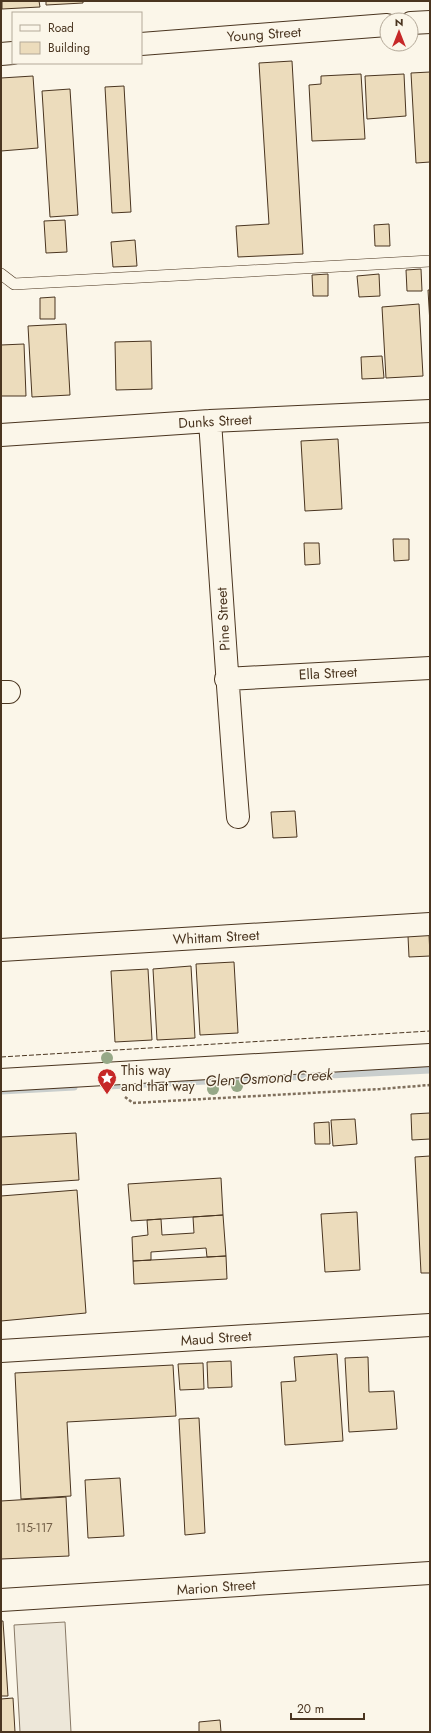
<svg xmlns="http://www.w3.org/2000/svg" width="431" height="1733" viewBox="0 0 431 1733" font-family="Jost,sans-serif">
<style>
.parking{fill:#ede7d9;stroke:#887966}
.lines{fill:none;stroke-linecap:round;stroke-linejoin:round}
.stream{stroke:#c9cecd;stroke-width:7}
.building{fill:#ecdcbc;stroke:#4a3520}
.lane-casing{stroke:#4a3520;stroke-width:12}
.street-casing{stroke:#4a3520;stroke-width:24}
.path{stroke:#7f6f5c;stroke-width:2.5;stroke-dasharray:3 2;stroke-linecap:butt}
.lane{stroke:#fbf6e9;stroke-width:11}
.street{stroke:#fbf6e9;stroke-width:22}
.fence{stroke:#4a3520;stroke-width:1;stroke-dasharray:5 2;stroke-linecap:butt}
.tree{fill:#96a887}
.labels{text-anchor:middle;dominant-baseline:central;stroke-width:3;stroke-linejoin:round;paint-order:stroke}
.number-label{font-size:12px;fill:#725f47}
.street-label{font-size:14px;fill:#4a3520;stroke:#fbf6e9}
.poi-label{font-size:14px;fill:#4a3520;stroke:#fbf6e9;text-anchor:start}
.water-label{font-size:15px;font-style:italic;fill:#4a3520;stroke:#fbf6e9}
</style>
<rect width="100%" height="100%" fill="#fbf6e9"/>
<path class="parking" d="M65,1622L71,1732H20L14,1625Z"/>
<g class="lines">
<path class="stream" d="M107,1086L430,1070
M1,1091L74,1087"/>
</g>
<path class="building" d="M2,1H39L40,7L2,9Z
M46,1H83V3L46,5Z
M292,61L303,254L238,257L236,226L269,224L259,63Z
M430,72V162L416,163L411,73Z
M361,74L365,139L312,141L309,85L321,84V76Z
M404,74L406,116L367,119L365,76Z
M33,76L38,148L1,151V78Z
M124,86L131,212L112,213L105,87Z
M70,89L78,215L50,217L42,91Z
M65,220L67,252L46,253L44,221Z
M389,224L390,246H375L374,225Z
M135,240L137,266L113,267L111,242Z
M421,269L422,291H407L406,270Z
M328,274V296H313L312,275Z
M379,274L380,296L359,297L357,276Z
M428,290H430V324Z
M55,297V319H40V298Z
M419,304L423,376L386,378L382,307Z
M66,324L70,395L32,397L28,326Z
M151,341L152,389L116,390L115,342Z
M24,344L26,396H1V345Z
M382,356L384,378L362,379L361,357Z
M338,439L342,509L305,511L301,441Z
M393,539H409V560L394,561Z
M304,543H319L320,564L305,565Z
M295,811L297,837L273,838L271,812Z
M429,934L430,956L409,957L408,936Z
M234,962L238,1033L200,1035L196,964Z
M191,966L195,1038L157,1040L153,969Z
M148,969L152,1040L115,1042L111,971Z
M430,1113V1139L412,1140L411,1114Z
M355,1119L357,1144L333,1146L331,1120Z
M329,1122L330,1144H315L314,1123Z
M76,1133L79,1180L1,1185V1137Z
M430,1156V1273H421L415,1157Z
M221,1178L223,1215L131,1221L128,1184Z
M77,1190L86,1313L1,1321V1196Z
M357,1212L360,1270L325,1272L321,1214Z
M223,1215L226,1256L207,1257L206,1248L151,1252V1260L133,1261L132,1237L148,1235L147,1220L161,1219L162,1235L194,1233L193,1217Z
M226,1256L227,1279L134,1284L133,1261Z
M337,1354L343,1441L285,1445L281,1382L296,1381L294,1357Z
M368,1357L369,1392L394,1391L397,1429L349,1432L345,1358Z
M231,1361L232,1387L208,1388L207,1362Z
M203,1363L204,1389L180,1390L178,1364Z
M173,1365L176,1416L67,1422L71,1496L21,1499L15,1373Z
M199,1418L205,1533L185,1535L179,1419Z
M120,1478L124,1536L88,1538L85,1480Z
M66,1497L69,1556L1,1559V1501Z
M1,1621H3L8,1696H1Z
M13,1698L15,1732H1V1699Z
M220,1720L221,1732H199V1722Z"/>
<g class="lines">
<defs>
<path id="lane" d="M1,274L14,284L430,261"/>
<path id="street" d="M411,23L430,22
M141,44L387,25
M1,54L13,53
M210,421C219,553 227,685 238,817
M1,435L210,421L430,411
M226,679L430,668
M1,692H9
M1,950L430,924
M1,1080L430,1055
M1,1351L430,1325
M1,1600L430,1573"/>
</defs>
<use href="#lane" class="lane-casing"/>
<use href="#street" class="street-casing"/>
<path class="path" d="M125,1097L133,1103L380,1089L430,1085"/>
<use href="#lane" class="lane"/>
<use href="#street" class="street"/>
<path class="fence" d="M1,1057L430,1031"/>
</g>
<g class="tree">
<circle cx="107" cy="1058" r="6"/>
<circle cx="237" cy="1086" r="6"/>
<circle cx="213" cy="1089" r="6"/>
</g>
<defs>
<symbol id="sight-pin" viewBox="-11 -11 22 30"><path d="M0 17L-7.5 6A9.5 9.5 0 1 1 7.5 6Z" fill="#c62828" stroke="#fbf6e9"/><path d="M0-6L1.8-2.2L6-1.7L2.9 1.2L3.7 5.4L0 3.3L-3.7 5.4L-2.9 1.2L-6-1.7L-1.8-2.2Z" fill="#fff"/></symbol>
</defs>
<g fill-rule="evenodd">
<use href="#sight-pin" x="96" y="1067" width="22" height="30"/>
</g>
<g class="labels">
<g class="number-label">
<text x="34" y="1528">115-117</text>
</g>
<g class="street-label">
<text transform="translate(264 34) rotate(-4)">Young Street</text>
<text transform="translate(215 421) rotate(-3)">Dunks Street</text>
<text transform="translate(223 619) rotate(-93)">Pine Street</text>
<text transform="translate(328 673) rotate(-3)">Ella Street</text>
<text transform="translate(216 937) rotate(-3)">Whittam Street</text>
<text transform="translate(216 1338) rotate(-4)">Maud Street</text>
<text transform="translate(216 1587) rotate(-4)">Marion Street</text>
</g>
<g class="poi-label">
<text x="121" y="1070">This way<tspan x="121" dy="16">and that way</tspan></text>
</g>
<g class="water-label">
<text transform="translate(269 1078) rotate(-3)">Glen Osmond Creek</text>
</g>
</g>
<rect width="431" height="1733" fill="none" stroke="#4a3520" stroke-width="4"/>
<rect x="12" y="12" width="130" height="52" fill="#fbf6e9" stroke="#b4a999"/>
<rect x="20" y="25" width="20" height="6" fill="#fbf6e9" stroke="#b4a999"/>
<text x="48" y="32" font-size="12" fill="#4a3520">Road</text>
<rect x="20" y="42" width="20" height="12" fill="#ecdcbc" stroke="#b4a999"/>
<text x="48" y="52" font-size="12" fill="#4a3520">Building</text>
<g transform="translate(399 32)"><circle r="19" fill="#fbf6e9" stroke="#b4a999"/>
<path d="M0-3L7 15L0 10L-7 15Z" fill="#c62828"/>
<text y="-6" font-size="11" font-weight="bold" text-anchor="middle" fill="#4a3520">N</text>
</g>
<path d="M291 1713v6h73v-6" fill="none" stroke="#4a3520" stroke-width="2"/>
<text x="297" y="1713" font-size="12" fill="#4a3520" stroke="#fbf6e9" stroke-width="3" paint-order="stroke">20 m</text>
</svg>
